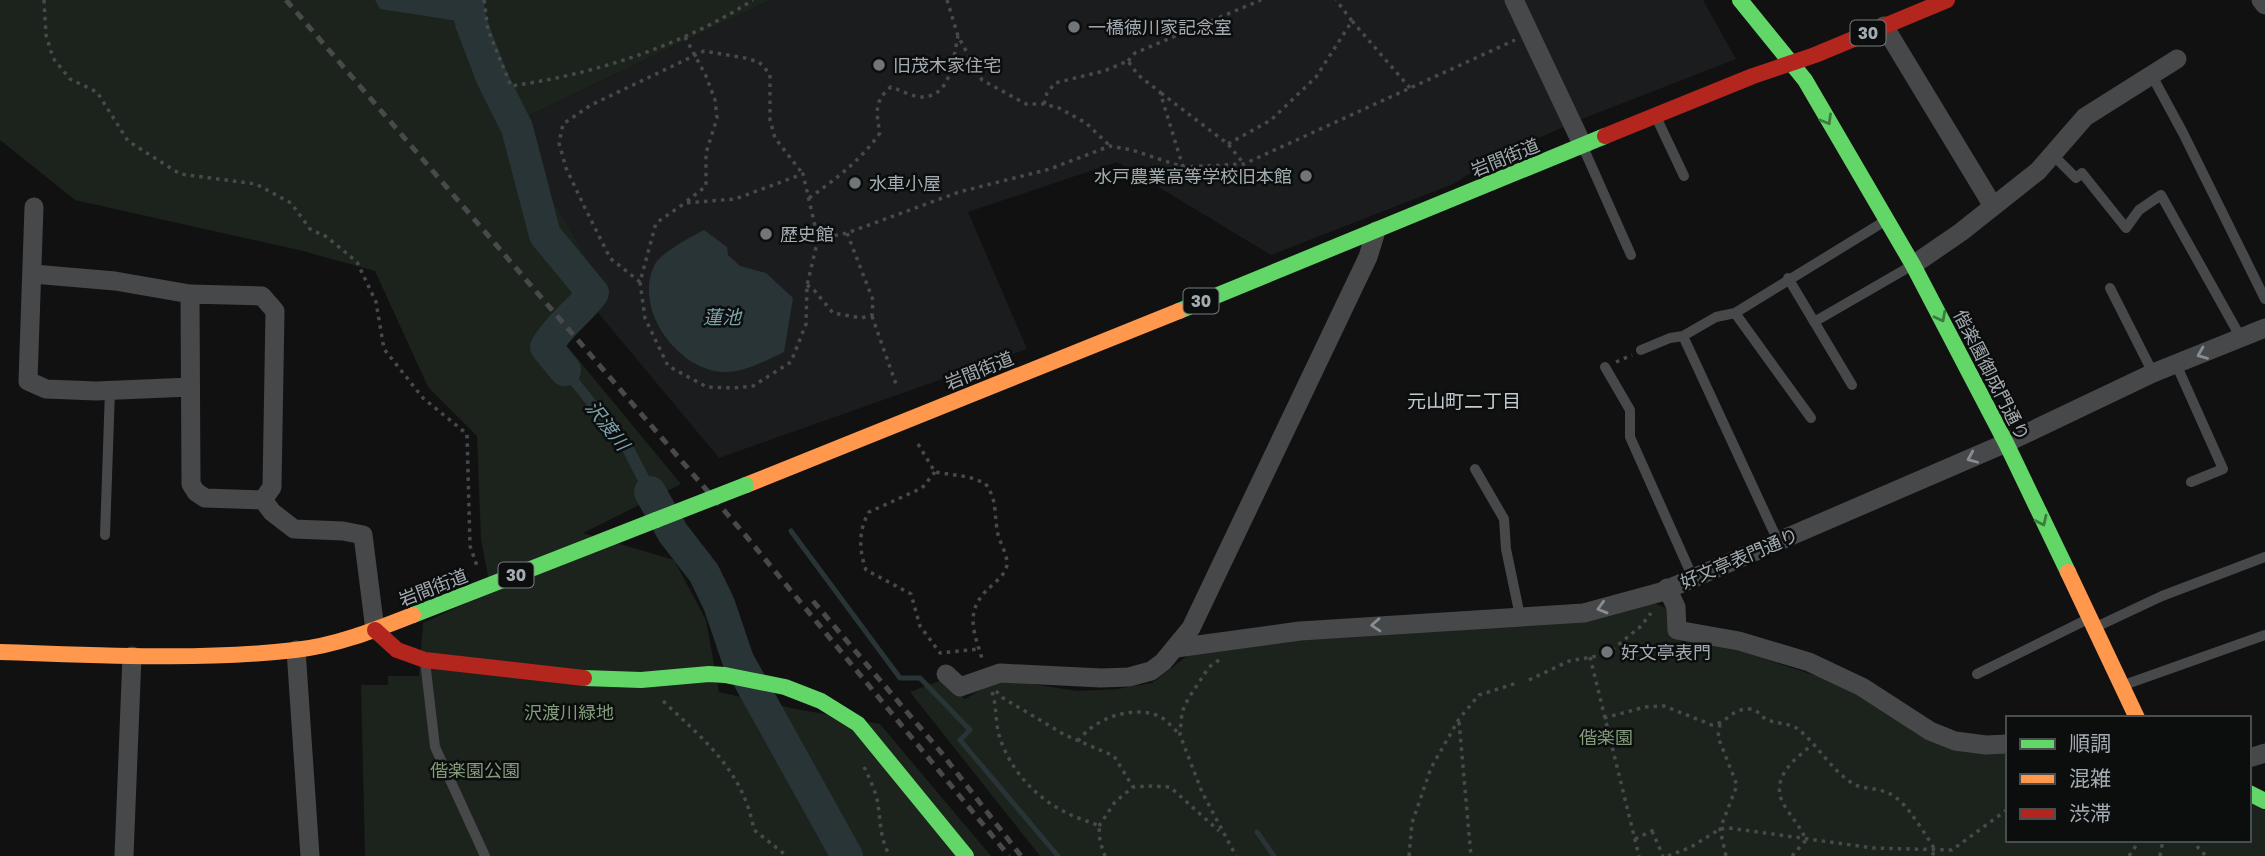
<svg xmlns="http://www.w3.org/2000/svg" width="2265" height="856" viewBox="0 0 2265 856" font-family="'Golos Text','Noto Sans JP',sans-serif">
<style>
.built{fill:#1b1c1d}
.green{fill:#1c221c}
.water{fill:#293436}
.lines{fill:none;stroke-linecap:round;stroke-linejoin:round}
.stream{stroke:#293436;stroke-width:5}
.river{stroke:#293436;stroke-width:32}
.path{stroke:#474a4c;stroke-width:3.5;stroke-dasharray:3.5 5;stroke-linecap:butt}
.lane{stroke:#46484a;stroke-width:10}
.street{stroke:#46484a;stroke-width:19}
.fast{stroke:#63d668;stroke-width:16}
.slow{stroke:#ff974d;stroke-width:16}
.jam{stroke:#b3261e;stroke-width:16}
.rail{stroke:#47494a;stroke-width:5;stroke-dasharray:9 7;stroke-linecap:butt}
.fast-bridge{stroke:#63d668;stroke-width:16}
.oneway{stroke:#3c7c3f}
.oneway2{stroke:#878e93}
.poi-dot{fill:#70767a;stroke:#0c0d0d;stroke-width:2.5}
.labels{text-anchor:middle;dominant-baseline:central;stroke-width:5;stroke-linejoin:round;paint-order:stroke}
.shield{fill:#0c0d0d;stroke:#767c80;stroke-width:2}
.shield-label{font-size:16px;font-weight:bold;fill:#a3acb2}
.poi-label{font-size:18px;fill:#a3acb2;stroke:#0c0d0d;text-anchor:start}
.street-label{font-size:18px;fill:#a3acb2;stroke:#0c0d0d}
.park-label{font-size:18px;fill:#829c7b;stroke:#0c0d0d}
.water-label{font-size:19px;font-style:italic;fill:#7ca3ac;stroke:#0c0d0d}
.neighbourhood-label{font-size:19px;fill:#c4cacf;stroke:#0c0d0d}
</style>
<rect width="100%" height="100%" fill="#111112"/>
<path class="built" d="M771,0H1703L1736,59L1587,117L1504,153L1453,184L1271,255L1117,162L968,212L1027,349L719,458L584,296L509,125Z"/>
<path class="green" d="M0,0H771L509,125L597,277L558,335L681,484L583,533L674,560L706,620L719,692L796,709L880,724L991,856H365L361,685H388V676H419L423,623L491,592L481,539L477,436L428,387L375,271L299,250L75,200L0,140Z
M1649,601L1673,611V637L1716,643L1838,683L1871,699L1915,733L1949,747L2008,750V840H2249V801L2265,810V856H1040L910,692L942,680L965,699L999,679L1077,691L1117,689L1152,683L1187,656L1221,647Z"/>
<path class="water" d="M375,0H464L471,23L380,9Z
M524,126L551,233L559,248L599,295L566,271L539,237Z
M704,230L727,247L728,255L740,266L766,273L793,298L784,352C765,361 744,373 723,372C677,370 632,307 655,264C662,252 691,237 704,230Z
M551,327L555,339L553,347L635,449L665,507L654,513L624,454L611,435L539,346Z"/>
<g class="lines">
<path class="stream" d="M791,531L900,678H920L970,730L960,740L1058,856
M1257,832L1274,856"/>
<path class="river" d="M467,0L471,23L492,78L517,128L545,235L593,293C578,313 559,325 546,347L565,370
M650,492L673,533L704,573L719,604L738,660L847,856"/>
<path class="path" d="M44,0L46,35L53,58L70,79L97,92L128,141L180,174L256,184L291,203L310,229L327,237L357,262L376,302L384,349L423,398L467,434L470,546L477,566
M484,0L488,30L511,86C595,74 681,46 753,0
M947,0L958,36L982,80L1026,104H1044L1059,108L1086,123L1110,146
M1352,21L1410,88
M685,37L706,76L715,100L717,118L706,153V186L686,202
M1128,61L1135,53L1261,0
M1161,93L1228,144L1244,164
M1044,104L1047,93L1055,83L1104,71L1128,61L1138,75L1160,92L1183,167
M1228,144L1271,120L1316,77L1352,21L1336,0
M809,198C836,179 861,160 880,133C876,113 874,100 891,87C900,90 913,97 922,97C952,97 953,57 958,36
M818,239L807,285L806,324L791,362L753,386L733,388L707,387L668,366L645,318L640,282L656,223L685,203L735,199L803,174L818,239L847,233L959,192L1050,169L1110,146L1132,150L1183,167L1244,164L1515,40
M640,282L610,258L584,206L566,168L559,143L563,124L591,105L704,51L745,58L759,62L770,74V120L775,138L803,174
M807,285L814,290L833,313L861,318L872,315L873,300L847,233
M872,316L897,387
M1616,362L1632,355
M918,444L935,472L969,477L985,483C997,499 994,511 997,529C998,543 1012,558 1005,571C1001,578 992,585 986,591C964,614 975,634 983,662
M935,472L922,488L869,512C858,531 859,550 866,570L911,594L920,626L940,653L979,649
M1612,650L1641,626L1651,613
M1590,657L1639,856
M1219,660L1209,667L1188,699L1182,712L1180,735L1202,792L1236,856
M1529,680L1569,661L1603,655
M996,691L1003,698L1065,735L1114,756L1133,787
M992,692C997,706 995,721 999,735C1009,769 1036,799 1069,814C1078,819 1089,821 1099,826L1100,842L1105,856
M663,701C704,740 743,770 754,830L787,856
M1604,718L1645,707L1664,706L1712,725C1727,723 1732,708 1750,709C1759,710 1760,717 1768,720C1777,724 1790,723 1798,729C1818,745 1830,769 1852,783C1866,792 1883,784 1901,802C1911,811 1928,838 1935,850L1932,856
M1459,722L1471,856
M1720,724L1718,737L1737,785L1720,829L1726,856
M1078,741C1095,718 1132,705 1159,716C1167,720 1174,729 1180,735
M864,767C869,777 874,788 877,799C881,819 879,838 890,856
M1099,826L1115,802L1133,787L1152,786L1170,787L1219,831
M1652,831L1663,856
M1635,839L1656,829
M2191,840L2206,856
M1409,856L1412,823L1431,768L1459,719L1479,695L1517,683
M1668,856L1691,847L1720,829L1729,828L1873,848L1952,850L2008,809
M1792,856L1806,840C1800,826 1794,821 1786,808C1767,781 1793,760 1812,745
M2129,856L2140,840
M2160,856L2163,840"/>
<path class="lane" d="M2151,74L2183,133L2265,299
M1657,119L1684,176
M1583,147L1631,255
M2052,154L2076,178L2082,173L2126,228L2139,210L2161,195L2241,338
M1788,278L1852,385
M2110,288L2153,373
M1735,313L1811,418
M1814,322L1911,266
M1683,336L1778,541
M1641,350L1670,338L1683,336L1716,317L1735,313L1885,221
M2176,364L2223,469L2191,482
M1605,367L1630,410V437L1693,578
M1475,469L1504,519L1506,549L1520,616
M105,535L110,390
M2096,627L2162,596L2265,557
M425,661L435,747L485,856
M1977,674L2088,619
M2124,685L2265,635"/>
<path class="street" d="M1514,0L1583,146
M2261,0L2265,5
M1884,26L1993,206
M34,207L28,381L46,389L96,391L190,387
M1913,265L1961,232L2038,171L2085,117L2177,59
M33,274L115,281L190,294L262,296L275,311L272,487L263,500
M190,294L191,484L196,492L205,498L263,500L272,512L294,529L343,531L363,535L375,630
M1667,588L1676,607L1677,630L1739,641L1809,662L1862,687L1930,731L1955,741L1986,745L2008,744
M1176,648L1300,631L1584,613L1661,592L2006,443L2153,373L2265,328
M296,650L310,856
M946,674L960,687L1000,673L1101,678L1129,677L1151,671L1163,662L1191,628L1368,257L1376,231
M2249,758L2265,753
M124,856L132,656"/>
<path class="fast" d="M1740,0L1805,80L1913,265L2006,443L2068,572
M1179,311L1605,136
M413,615L656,520
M584,678L641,680L709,674L725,675L785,687L821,701L858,724L966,856
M2249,793L2265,801"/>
<path class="slow" d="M746,485L1179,311
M2068,572L2137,718
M0,652C98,655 198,661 295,650C335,646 375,630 413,615"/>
<path class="jam" d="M1605,136L1753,76L1815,55L1947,0
M375,630L397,650L425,660L584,678"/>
<path class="rail" d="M286,0L746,536L1009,856
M813,601L940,751L1021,856"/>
<path class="fast-bridge" d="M656,520L746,485"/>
</g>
<defs><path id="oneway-chevron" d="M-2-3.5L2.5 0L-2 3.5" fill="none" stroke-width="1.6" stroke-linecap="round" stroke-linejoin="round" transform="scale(1.75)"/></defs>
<g class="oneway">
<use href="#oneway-chevron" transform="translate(1827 120) rotate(60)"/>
<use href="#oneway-chevron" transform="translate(1941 317) rotate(63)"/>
<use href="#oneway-chevron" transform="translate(2042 521) rotate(65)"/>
</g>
<g class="oneway2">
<use href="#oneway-chevron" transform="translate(2202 354) rotate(158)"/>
<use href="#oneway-chevron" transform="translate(1972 458) rotate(157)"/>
<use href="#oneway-chevron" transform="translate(1602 608) rotate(164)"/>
<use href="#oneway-chevron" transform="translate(1376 625) rotate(176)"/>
</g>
<g class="poi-dot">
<circle cx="1074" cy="27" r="7"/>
<circle cx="879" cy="65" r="7"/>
<circle cx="1306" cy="176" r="7"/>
<circle cx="855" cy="183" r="7"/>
<circle cx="766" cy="234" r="7"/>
<circle cx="1607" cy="652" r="7"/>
</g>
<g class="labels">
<g class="shield">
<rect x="1850.5" y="20.5" width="35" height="25" rx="5"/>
<rect x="1183.5" y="288.5" width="35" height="25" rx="5"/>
<rect x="498.5" y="562.5" width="35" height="25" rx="5"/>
</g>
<g class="shield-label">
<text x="1868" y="33">30</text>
<text x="1201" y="301">30</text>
<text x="516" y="575">30</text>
</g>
<g class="poi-label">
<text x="1088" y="27">一橋徳川家記念室</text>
<text x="893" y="65">旧茂木家住宅</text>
<text x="1292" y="176" text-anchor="end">水戸農業高等学校旧本館</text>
<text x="869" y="183">水車小屋</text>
<text x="780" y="234">歴史館</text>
<text x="1621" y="652">好文亭表門</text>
</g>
<g class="street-label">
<text transform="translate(1505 157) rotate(-22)">岩間街道</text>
<text transform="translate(979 370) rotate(-22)">岩間街道</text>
<text transform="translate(1992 375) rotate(63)">偕楽園御成門通り</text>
<text transform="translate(1739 558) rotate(-23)">好文亭表門通り</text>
<text transform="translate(433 587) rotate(-21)">岩間街道</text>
</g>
<g class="park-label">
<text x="569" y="712">沢渡川緑地</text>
<text x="1606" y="737">偕楽園</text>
<text x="475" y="770">偕楽園公園</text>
</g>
<g class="water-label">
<text x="722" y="316">蓮池</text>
<text transform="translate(608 425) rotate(52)">沢渡川</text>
</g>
<g class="neighbourhood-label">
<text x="1464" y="400">元山町二丁目</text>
</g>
</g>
<rect x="2006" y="716" width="245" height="126" fill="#0c0d0d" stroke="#484d4f" stroke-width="2"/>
<rect x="2020" y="739" width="35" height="10" fill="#63d668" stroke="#484d4f" stroke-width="2"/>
<text x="2069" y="751" font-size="21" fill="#a3acb2">順調</text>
<rect x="2020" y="774" width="35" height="10" fill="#ff974d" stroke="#484d4f" stroke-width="2"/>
<text x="2069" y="786" font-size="21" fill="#a3acb2">混雑</text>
<rect x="2020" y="809" width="35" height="10" fill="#b3261e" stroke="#484d4f" stroke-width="2"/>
<text x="2069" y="821" font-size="21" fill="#a3acb2">渋滞</text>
</svg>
